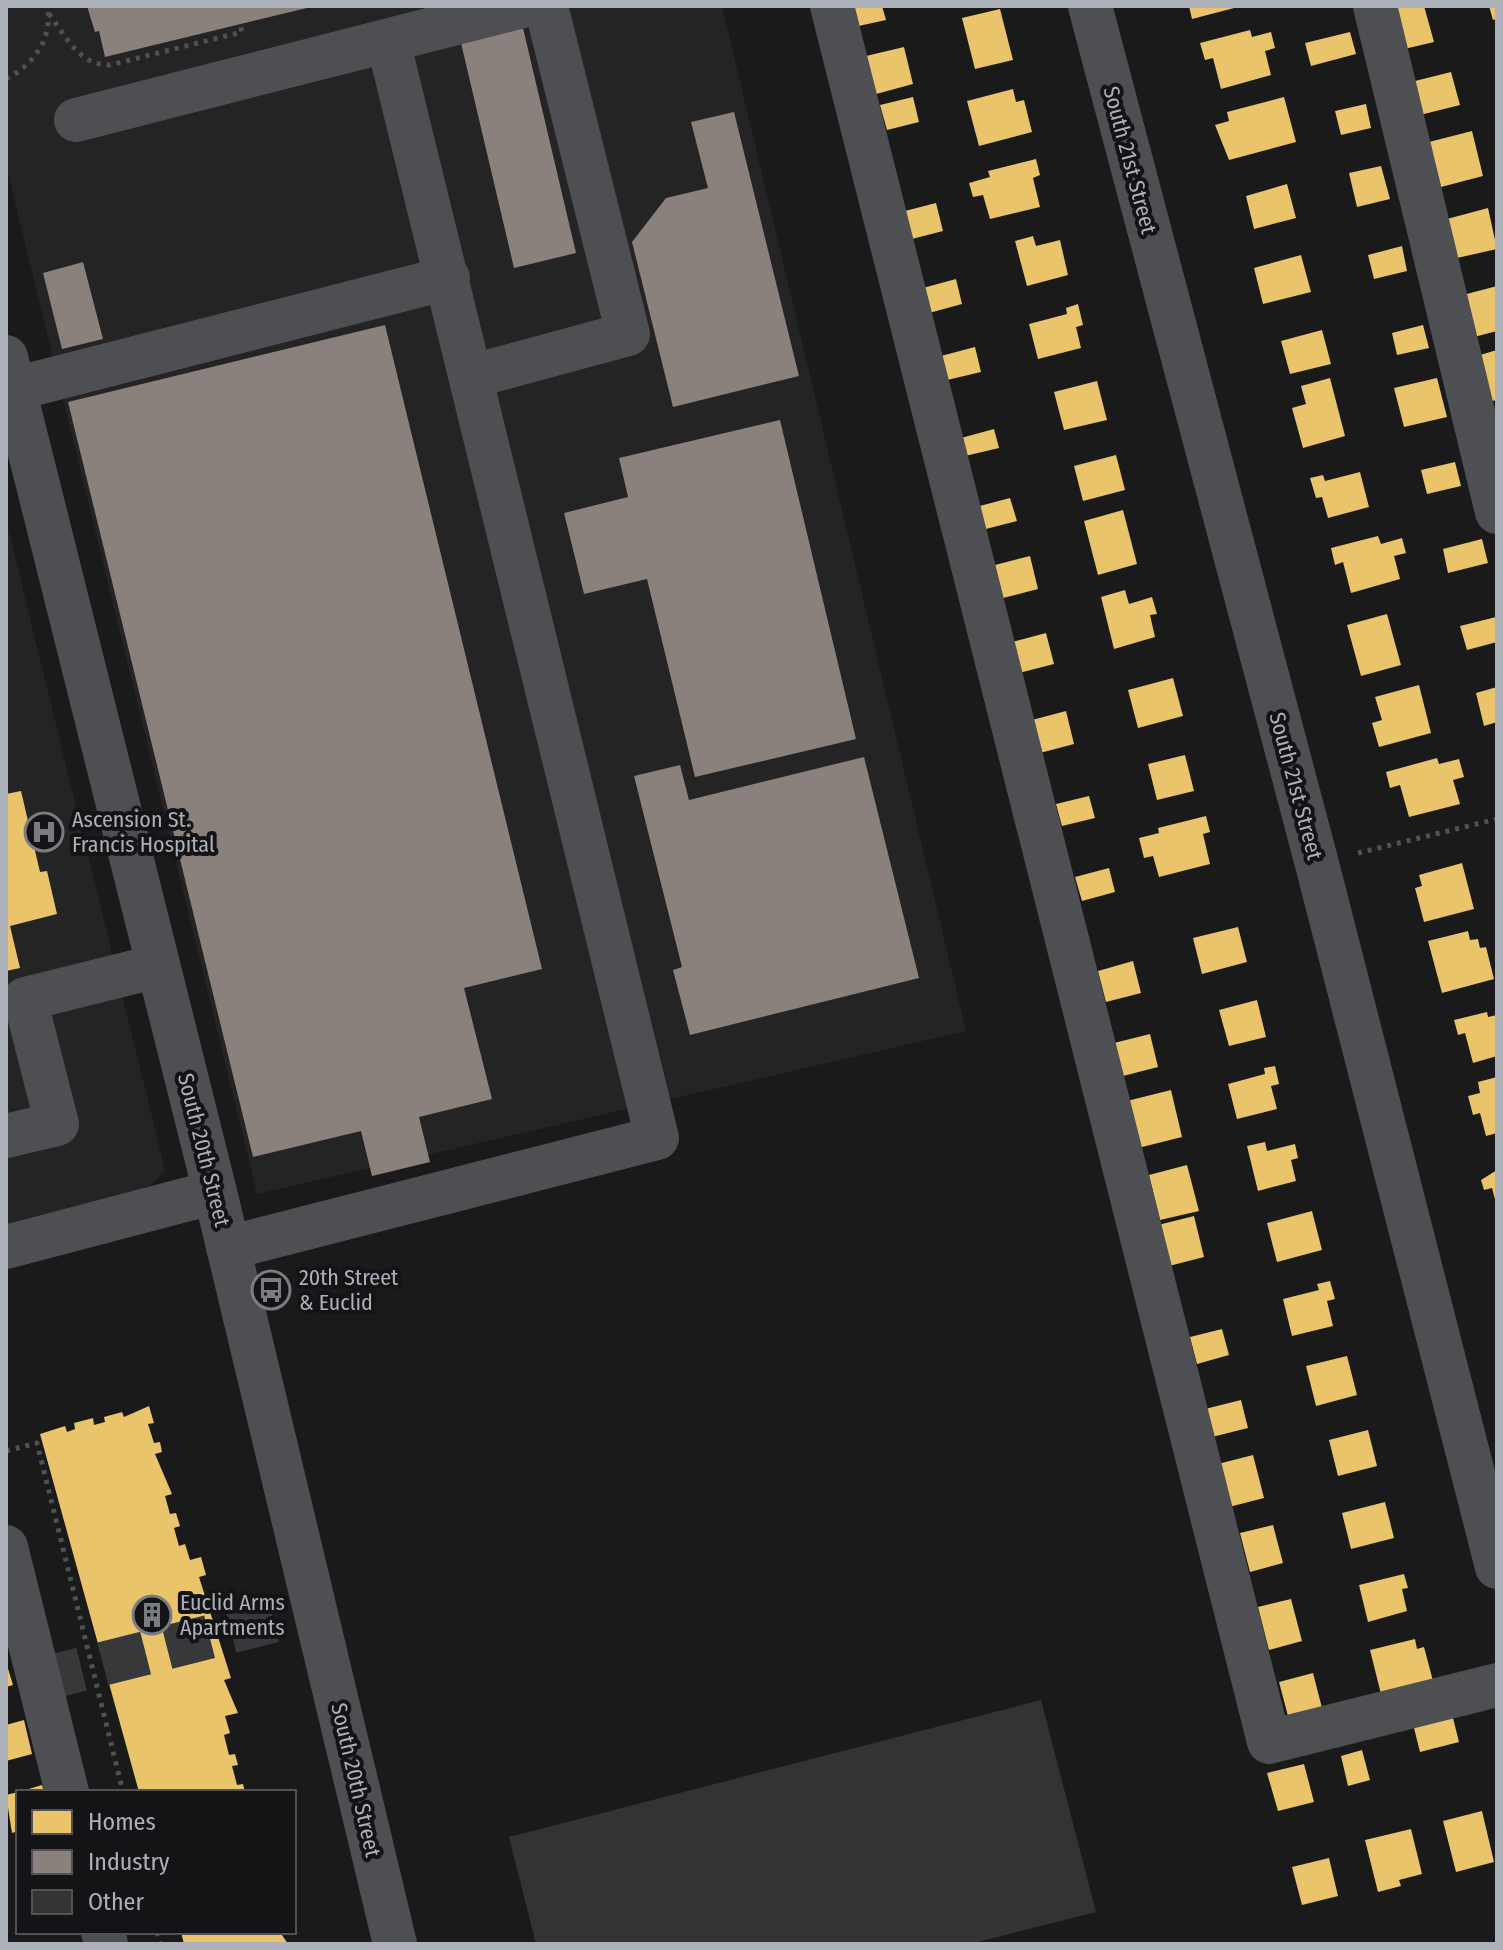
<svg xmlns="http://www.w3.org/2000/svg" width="1503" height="1950" viewBox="0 0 1503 1950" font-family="'Fira Sans Condensed',sans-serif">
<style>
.built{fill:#242425}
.homes{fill:#e9c46a}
.industry{fill:#8a817c}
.building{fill:#333334}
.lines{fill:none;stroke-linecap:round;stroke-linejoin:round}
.minor-tunnel{stroke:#37383a;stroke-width:44;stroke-dasharray:44 22;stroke-linecap:butt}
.path{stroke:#505153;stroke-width:5;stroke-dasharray:4 6;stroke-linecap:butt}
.minor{stroke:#4e4f52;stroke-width:44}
.labels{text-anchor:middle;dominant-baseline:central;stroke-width:8;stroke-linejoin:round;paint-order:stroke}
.street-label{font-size:22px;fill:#acb0b9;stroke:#141416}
.poi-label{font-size:22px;fill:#acb0b9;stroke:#141416;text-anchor:start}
</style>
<rect width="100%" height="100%" fill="#1a1a1a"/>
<path class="built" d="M6,6H722L966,1031L257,1194L6,165Z
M6,520L165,1170L150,1187L6,1224Z"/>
<path class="homes" d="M849,6H882L886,20L854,27Z
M1189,6H1238V7L1192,19Z
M1405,6H1424L1434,42L1400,50L1390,10Z
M1489,6H1497V19L1493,20Z
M1000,9L1013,60L975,69L962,18Z
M1250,30L1252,37L1271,32L1275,48L1265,51L1271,75L1221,89L1213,58L1205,60L1200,43Z
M1350,32L1356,54L1311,66L1305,43Z
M904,47L913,84L876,94L866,56Z
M1451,72L1460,105L1420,115L1411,82Z
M1013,89L1016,102L1024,100L1032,132L979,146L967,101Z
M913,97L919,122L887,130L880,105Z
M1284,97L1296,142L1229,160L1215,125L1229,121L1227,112Z
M1366,104L1371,128L1341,135L1335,111Z
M1472,131L1483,176L1441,187L1429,142Z
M1036,159L1040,175L1033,178L1040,207L990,219L983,195L973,197L969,183L990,177L988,171Z
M1381,166L1390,199L1357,207L1349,173Z
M1287,184L1296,218L1254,229L1246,196Z
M936,203L943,231L908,240L901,212Z
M1488,208L1497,249L1457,258L1447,219Z
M1033,236L1036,246L1060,240L1068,275L1027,286L1015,241Z
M1402,246L1407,271L1374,279L1368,255Z
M1301,255L1311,292L1263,304L1254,268Z
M956,279L962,304L929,313L923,288Z
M1497,286V331L1474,337L1463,295Z
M1078,304L1083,325L1076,327L1081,348L1038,359L1029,324L1067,314L1066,308Z
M1423,325L1429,348L1397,355L1392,333Z
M1322,330L1331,364L1290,374L1281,341Z
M975,347L981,372L943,381L937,357Z
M1497,350V400L1492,401L1480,355Z
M1330,378L1345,436L1303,448L1292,408L1306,404L1301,386Z
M1437,378L1447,417L1404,427L1394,388Z
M1097,381L1107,420L1064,430L1054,392Z
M994,429L999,448L965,456L961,438Z
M1116,455L1125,490L1083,501L1074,466Z
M1455,462L1461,486L1427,494L1421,470Z
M1360,472L1369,507L1328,518L1322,497L1316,498L1310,478L1323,475L1325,481Z
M1010,498L1017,521L982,530L976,507Z
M1123,510L1137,564L1098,575L1084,521Z
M1378,536L1381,544L1402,538L1406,553L1394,556L1400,579L1351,593L1343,562L1335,565L1331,548Z
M1482,539L1488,563L1448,573L1443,549Z
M1030,556L1038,589L1003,598L995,565Z
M1125,590L1129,604L1152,597L1157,614L1150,615L1155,637L1114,649L1101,597Z
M1387,614L1401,665L1361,676L1347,625Z
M1496,617L1497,642L1467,650L1460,626Z
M1046,633L1054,664L1019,673L1012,642Z
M1173,678L1183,716L1138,728L1128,690Z
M1419,685L1431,733L1379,747L1372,723L1382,720L1375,697Z
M1497,687V722L1484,726L1476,693Z
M1066,711L1074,744L1040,753L1032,720Z
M1185,755L1194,791L1157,800L1148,764Z
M1437,758L1439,764L1459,759L1464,777L1453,780L1460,804L1409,817L1400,785L1390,788L1386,772Z
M21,791L40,872L47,871L57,914L10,926L20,968L6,971V794Z
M1089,796L1095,818L1062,826L1056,804Z
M1206,816L1210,832L1203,834L1210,864L1159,877L1153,856L1144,858L1139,838L1159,833L1158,828Z
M1462,863L1474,909L1424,922L1415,888L1422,886L1419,875Z
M1109,868L1115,892L1082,901L1075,877Z
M1238,927L1247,962L1202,974L1193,938Z
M1468,931L1470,940L1478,939L1480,948L1486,947L1494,979L1442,993L1428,941Z
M1133,961L1141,993L1106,1002L1098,971Z
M1257,1000L1266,1037L1229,1046L1219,1010Z
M1487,1012L1488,1017L1497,1015V1056L1473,1063L1465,1033L1458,1035L1454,1020Z
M1150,1034L1158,1067L1123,1076L1114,1043Z
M1275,1066L1279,1084L1271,1086L1277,1109L1237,1119L1228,1084L1265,1074L1264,1068Z
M1497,1077V1133L1486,1136L1480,1113L1473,1115L1468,1096L1480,1093L1478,1082Z
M1171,1090L1182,1137L1138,1148L1127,1101Z
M1265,1142L1267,1151L1295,1144L1298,1158L1291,1160L1296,1181L1258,1191L1247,1146Z
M1187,1165L1199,1211L1160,1220L1149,1175Z
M1497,1170V1203H1496L1492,1188L1484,1190L1481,1180Z
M1312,1211L1322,1250L1277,1262L1267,1223Z
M1194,1216L1204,1257L1169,1266L1158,1225Z
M1330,1281L1335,1299L1327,1301L1333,1326L1292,1336L1283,1299L1319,1290L1317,1284Z
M1222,1329L1229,1355L1197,1364L1190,1337Z
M1347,1356L1357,1395L1316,1406L1306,1366Z
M1241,1400L1248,1428L1212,1437L1205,1409Z
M149,1406L154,1423L148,1424L154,1443L160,1442L162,1452L155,1454L172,1494L165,1496L170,1514L176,1513L180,1526L174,1528L179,1546L185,1544L190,1560L201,1557L206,1575L199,1577L231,1678L224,1680L238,1713L225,1716L230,1733L224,1735L229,1755L235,1754L238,1765L232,1766L237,1785L243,1784L245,1792H139L40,1434L65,1426L67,1432L75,1429L74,1423L93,1418L94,1425L105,1422L104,1417L122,1412L124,1417Z
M1368,1430L1377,1466L1338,1476L1329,1440Z
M1253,1455L1264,1498L1229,1507L1218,1464Z
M1385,1502L1394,1538L1351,1549L1342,1513Z
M1273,1525L1283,1563L1250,1572L1240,1533Z
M1404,1574L1408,1588L1402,1589L1407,1611L1368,1622L1359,1585Z
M1291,1599L1302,1641L1269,1650L1258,1607Z
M1415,1639L1417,1649L1424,1647L1433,1681L1381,1694L1370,1650Z
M6,1662L13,1685L6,1687Z
M1313,1673L1322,1708L1288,1716L1279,1682Z
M1452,1714L1459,1742L1420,1752L1413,1724Z
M24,1720L32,1754L6,1761V1725Z
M1362,1750L1370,1780L1348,1786L1341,1756Z
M1304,1764L1314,1802L1278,1811L1267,1773Z
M42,1785L44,1792H22V1791Z
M18,1792V1831L12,1833L6,1795Z
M1482,1811L1494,1862L1456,1872L1443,1821Z
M1411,1829L1422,1874L1399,1880L1401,1886L1378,1892L1365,1840Z
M1329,1858L1338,1896L1302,1905L1292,1867Z
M181,1932H280L288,1944H184Z"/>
<path class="industry" d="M87,6H311V7L105,57L99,31L95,32Z
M523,28L576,253L514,268L461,43Z
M734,112L799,376L673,407L632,242L666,198L708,188L691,122Z
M83,262L103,339L62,349L43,273Z
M385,325L542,969L464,988L492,1099L419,1117L430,1162L372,1176L361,1131L253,1157L68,402Z
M780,420L856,739L695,777L647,579L584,594L564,513L628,497L619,458Z
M864,757L919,978L690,1035L673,970L682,967L634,776L680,765L689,800Z"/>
<path class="building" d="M1041,1700L1096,1912L970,1944H536L509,1837Z"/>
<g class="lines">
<path class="minor-tunnel" d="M39,1680L315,1610"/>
<path class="path" d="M49,14C66,36 79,66 110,65L242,32L240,24
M6,79C33,65 54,38 47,6
M1358,853L1497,819
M6,1451L37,1443L123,1792
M157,1932L160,1944"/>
<path class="minor" d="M832,6L1269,1742L1497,1685
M1090,6L1318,868L1497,1567
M1375,6L1497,512
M76,120L523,6
M6,357L215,1192L395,1944
M473,376L628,334L546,6
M14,389L448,278
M6,1136L57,1124L25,999L158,966
M6,1247L215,1192
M228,1248L657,1138L388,41
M6,1547L67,1792
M103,1932L106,1944"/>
</g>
<defs>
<symbol id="hospital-ring" viewBox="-11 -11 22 22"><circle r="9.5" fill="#141416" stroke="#797c81" stroke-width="1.5"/><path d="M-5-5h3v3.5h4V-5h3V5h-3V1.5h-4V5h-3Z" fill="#797c81"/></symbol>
<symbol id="bus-ring" viewBox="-11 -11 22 22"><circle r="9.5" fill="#141416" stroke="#797c81" stroke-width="1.5"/><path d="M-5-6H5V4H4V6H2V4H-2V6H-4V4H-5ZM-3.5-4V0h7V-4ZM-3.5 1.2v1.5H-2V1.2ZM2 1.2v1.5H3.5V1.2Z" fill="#797c81"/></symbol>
<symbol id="building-ring" viewBox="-11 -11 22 22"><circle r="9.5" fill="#141416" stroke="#797c81" stroke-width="1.5"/><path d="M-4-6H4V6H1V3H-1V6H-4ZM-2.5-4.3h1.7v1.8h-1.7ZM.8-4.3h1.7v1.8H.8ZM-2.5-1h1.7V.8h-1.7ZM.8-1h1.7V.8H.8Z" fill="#797c81"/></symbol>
</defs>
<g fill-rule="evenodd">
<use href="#hospital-ring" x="22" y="810" width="44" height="44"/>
<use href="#bus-ring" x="249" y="1268" width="44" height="44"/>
<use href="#building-ring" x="130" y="1593" width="44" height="44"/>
</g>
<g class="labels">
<g class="street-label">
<text transform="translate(1130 160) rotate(75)">South 21st Street</text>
<text transform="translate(1296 786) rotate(75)">South 21st Street</text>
<text transform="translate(204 1150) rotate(76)">South 20th Street</text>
<text transform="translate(356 1780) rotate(77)">South 20th Street</text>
</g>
<g class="poi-label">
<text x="72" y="819">Ascension St.<tspan x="72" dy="25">Francis Hospital</tspan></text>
<text x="299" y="1277">20th Street<tspan x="299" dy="25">&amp; Euclid</tspan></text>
<text x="180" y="1602">Euclid Arms<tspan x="180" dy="25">Apartments</tspan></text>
</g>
</g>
<rect width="1503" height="1950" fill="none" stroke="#acb0b9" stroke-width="16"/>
<rect x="16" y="1790" width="280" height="144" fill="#141416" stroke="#515257" stroke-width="2"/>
<rect x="32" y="1810" width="40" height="24" fill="#e9c46a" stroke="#515257" stroke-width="2"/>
<text x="88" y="1830" font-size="24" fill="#acb0b9">Homes</text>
<rect x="32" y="1850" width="40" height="24" fill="#8a817c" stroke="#515257" stroke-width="2"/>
<text x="88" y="1870" font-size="24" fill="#acb0b9">Industry</text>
<rect x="32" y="1890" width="40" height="24" fill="#333334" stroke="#515257" stroke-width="2"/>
<text x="88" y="1910" font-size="24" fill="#acb0b9">Other</text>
</svg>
